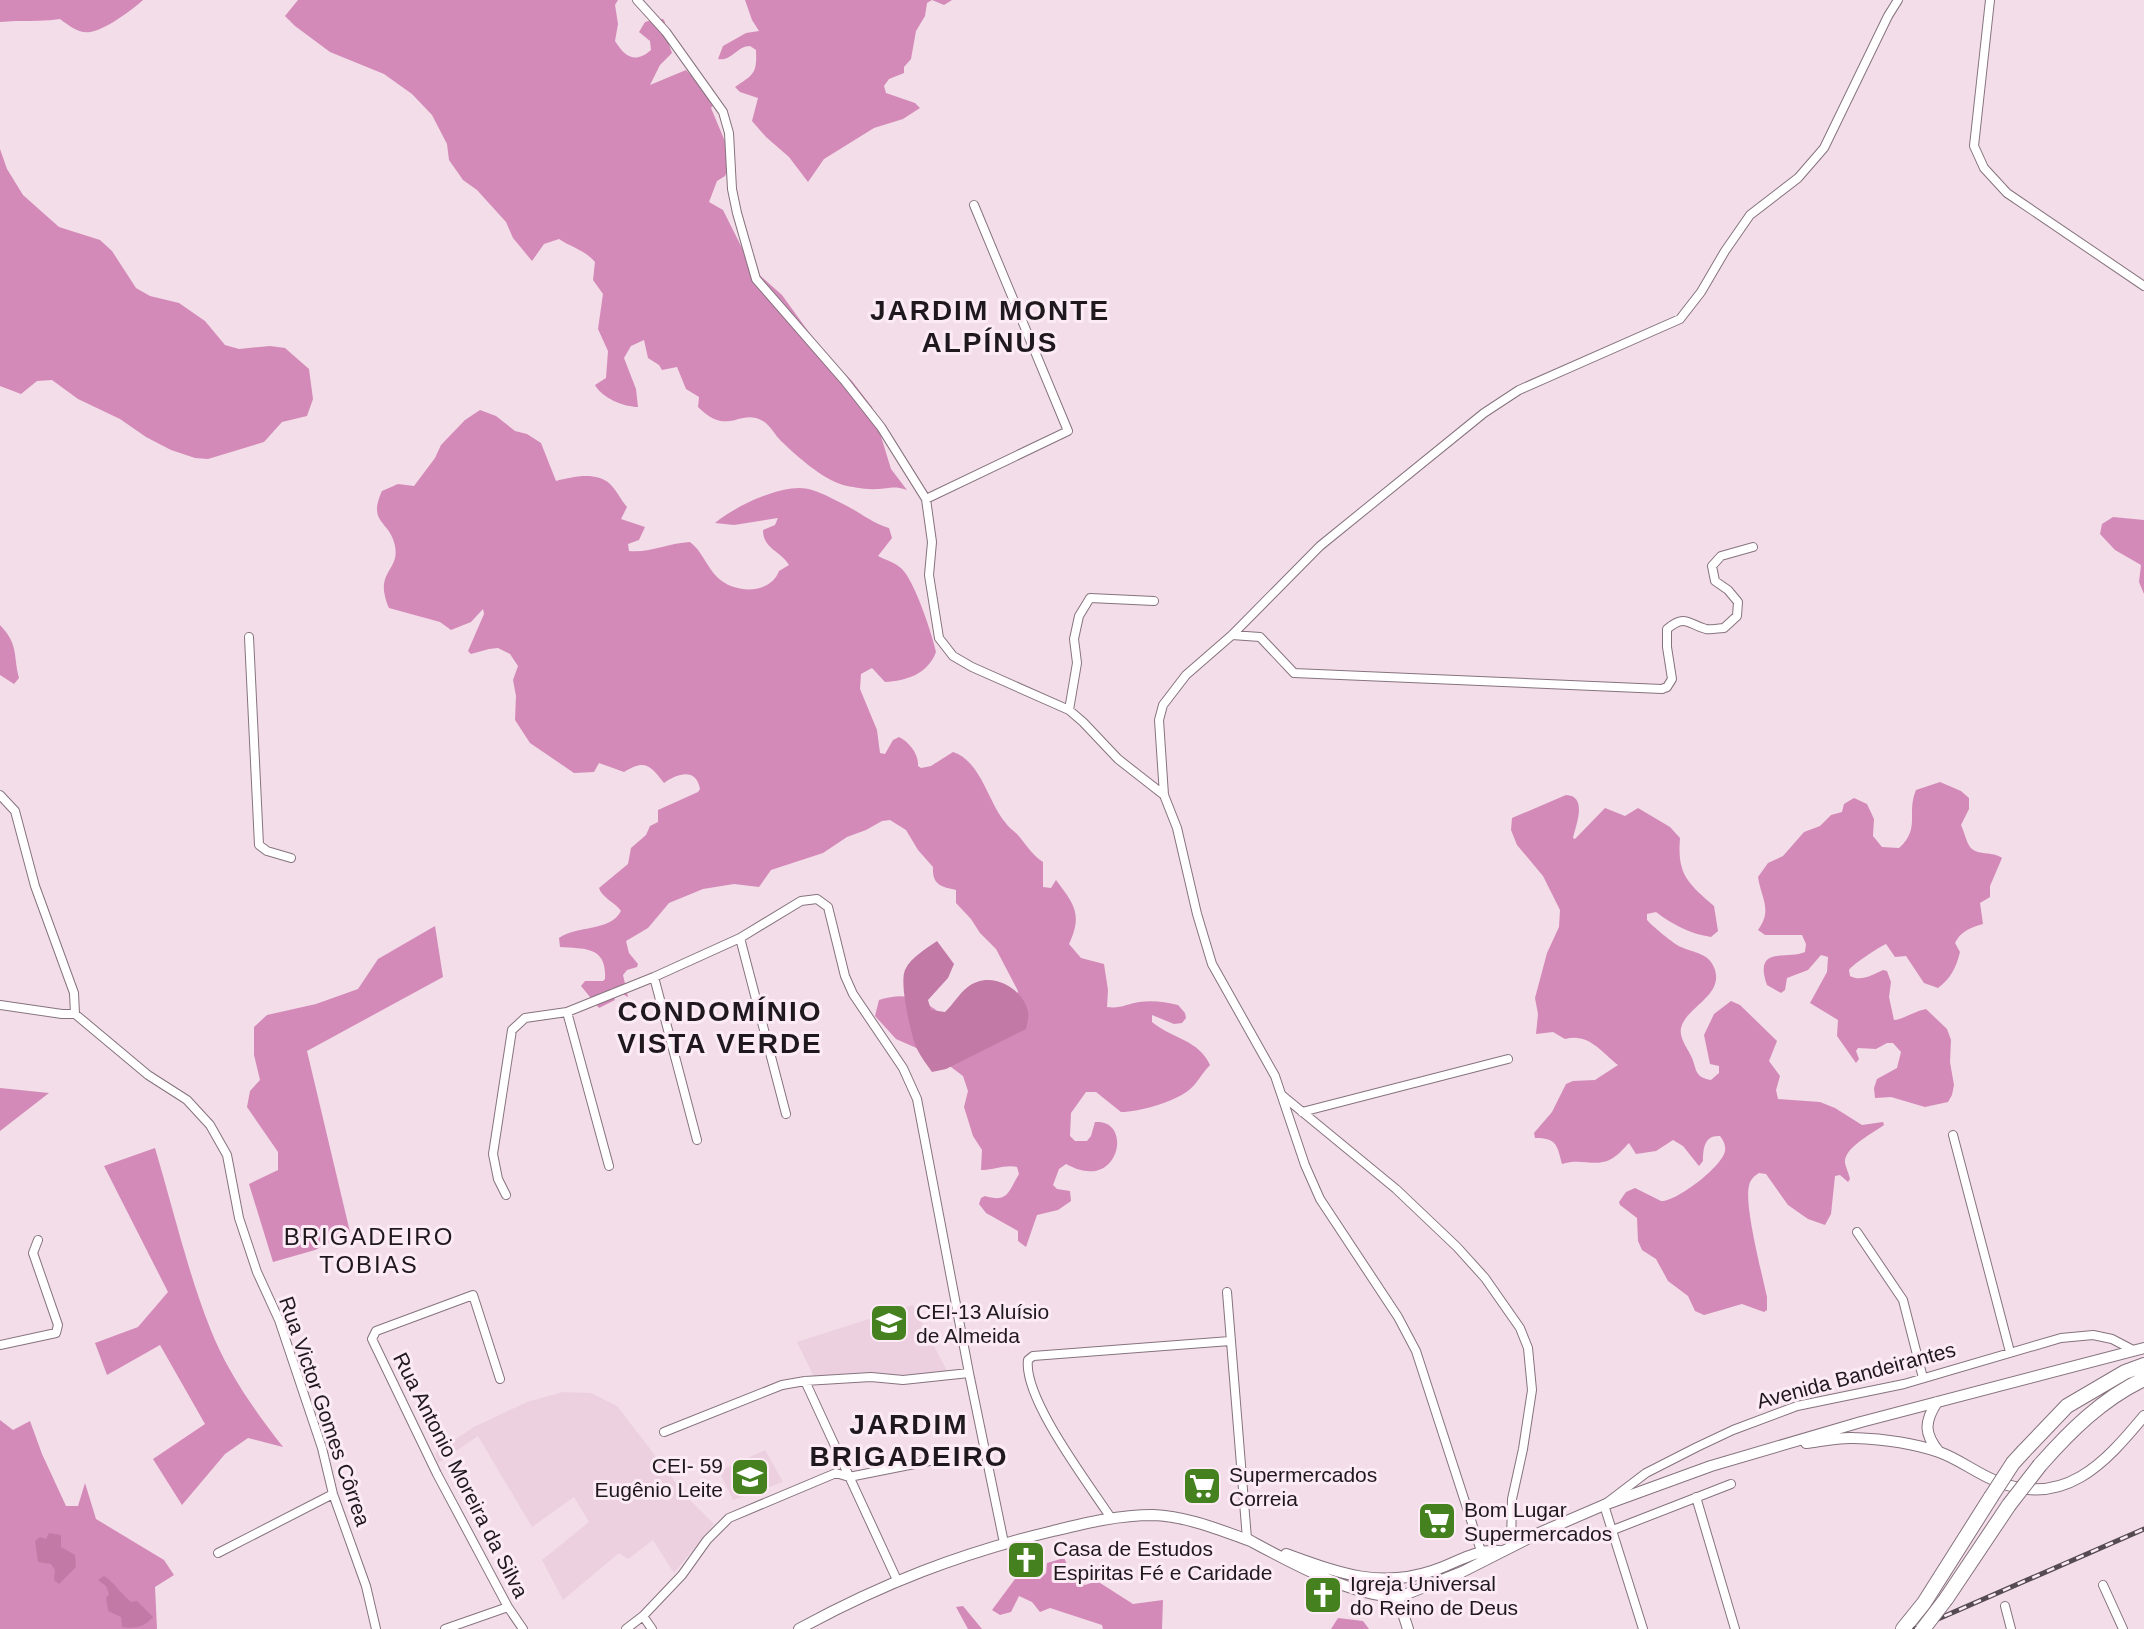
<svg xmlns="http://www.w3.org/2000/svg" width="2144" height="1629" viewBox="0 0 2144 1629" font-family="Arial,sans-serif">
<style>
.built{fill:#ecd0e0}
.forest{fill:#d48ab8}
.water{fill:#c279a6}
.lines{fill:none;stroke-linecap:round;stroke-linejoin:round}
.street-casing{stroke:#86737e;stroke-width:10}
.secondary-casing{stroke:#86737e;stroke-width:12}
.highway-casing{stroke:#86737e;stroke-width:16}
.street{stroke:#fff;stroke-width:8}
.secondary{stroke:#fff;stroke-width:10}
.highway{stroke:#fff;stroke-width:14}
.rail-casing{stroke:#564b51;stroke-width:5}
.rail{stroke:#fcebf5;stroke-width:2.5;stroke-dasharray:8;stroke-linecap:butt}
.highway-bridge-casing{stroke:#86737e;stroke-width:16;stroke-linecap:butt}
.highway-bridge{stroke:#fff;stroke-width:14}
.labels{text-anchor:middle;dominant-baseline:central;stroke-width:6;stroke-linejoin:round;paint-order:stroke}
.poi-label{font-size:21px;fill:#1f181c;stroke:#fcebf5;text-anchor:start}
.street-label{font-size:21px;fill:#1f181c;stroke:#fcebf5}
.quarter-label{font-size:24px;letter-spacing:2px;fill:#1f181c;stroke:#fcebf5}
.district-label{font-size:28px;font-weight:bold;letter-spacing:2px;fill:#1f181c;stroke:#fcebf5}
</style>
<rect width="100%" height="100%" fill="#f2dde9"/>
<path class="built" d="M913,1305L948,1373L904,1377H814L797,1342Z
M563,1392L591,1393L617,1406L687,1497L714,1524L674,1573L653,1540L628,1559L619,1553L563,1600L542,1560L589,1522L574,1497L532,1527L478,1436L438,1463L435,1453L474,1427L527,1402Z
M765,1450L783,1482L733,1500L719,1471Z"/>
<path class="forest" d="M0,0H143C132,10 105,30 90,32C79,34 68,25 60,19C39,22 21,20 0,22Z
M298,0H627H618L615,5L618,24L615,41C625,57 635,64 651,50L650,41L639,32L645,22L655,19H663L665,22L664,30L672,53L660,65L650,85L686,70L706,90L715,103L711,108L729,151V167L725,176L717,181L709,202L723,210L747,258L746,263L782,295L821,349L852,381L872,407L891,469L907,490C892,485 890,489 876,489C867,490 852,487 843,485C821,478 798,457 781,441C775,435 770,425 763,421C739,407 729,438 698,407L699,397L686,389L677,367L662,370L659,365L648,358L644,340L631,346L624,358L636,389L638,407C624,407 602,398 595,385L606,378L608,351L598,329L603,294L593,280L595,262C586,251 571,247 559,239L544,244L532,261L513,238L506,222L477,190L463,180L449,160L447,144L432,115L412,94L384,74L330,52L295,26L285,16Z
M745,0H952L944,5L932,0L927,3L925,16L916,31L911,59L904,67V73L889,79L884,86L886,93L915,103L920,108L903,119L874,128L824,159L808,182L789,157L766,137L752,121L758,98L740,92L735,87C754,74 757,74 756,50L750,46C737,46 731,62 718,59L723,46L746,33L759,31L752,20Z
M0,149L7,169L23,195L59,227L100,240L112,251L136,288L150,296L179,303L205,321L225,345L239,349L270,346L285,348L309,369L313,399L307,416L282,422L264,442L208,459L195,458L171,450L146,437L120,419L78,399L52,380L37,381L21,394L0,386Z
M480,410L496,416L515,431L527,434L541,443L556,481C572,477 596,471 610,484C617,491 621,500 627,507L621,519L645,527L639,540L628,544L629,551C650,553 669,543 690,542C702,551 707,567 717,577C734,594 770,595 779,571L789,565C781,551 763,549 763,530L775,525L778,518L734,525L715,523C734,507 774,488 800,488C814,488 833,499 845,505C861,513 872,523 889,528L892,538L878,556C886,560 896,563 902,569C915,582 932,634 936,652C928,674 906,681 885,682L872,668L861,674L860,689L877,730L880,753L885,754L893,740L899,737C909,742 919,754 918,766L921,768L931,766L953,752C981,761 988,802 1005,822C1008,827 1013,830 1017,834C1026,844 1031,854 1043,862V887L1051,888L1056,880C1074,904 1083,914 1069,944L1081,958L1104,964L1108,990L1107,1007C1120,1009 1127,1004 1139,1002C1153,1000 1165,1002 1178,1005L1185,1013L1186,1018L1182,1023L1174,1024L1152,1015V1022C1173,1039 1199,1040 1210,1065C1202,1073 1197,1084 1189,1090C1174,1102 1139,1112 1121,1112L1096,1092H1086L1071,1113L1070,1136L1075,1141H1087L1091,1136L1095,1122C1129,1119 1122,1175 1087,1171C1080,1171 1072,1167 1066,1164L1059,1169L1053,1185L1057,1189L1070,1191L1071,1201L1058,1210L1037,1215L1026,1247L1018,1241V1231L986,1213L979,1204L981,1198L985,1196C1008,1203 1008,1192 1019,1174L1017,1167C1007,1164 992,1170 981,1170L982,1150L973,1136L964,1107L968,1091L963,1076L939,1058L896,1039L875,1016L879,1000C917,988 931,1007 960,1029L1014,1007L1018,991L996,949L980,933L971,919L956,903V890C941,887 932,885 933,867L918,850L906,830L890,820L882,821L866,830L847,837L823,853L771,870L759,887L734,884L703,889L669,903L648,928L626,941L629,953L638,964L637,967L627,970L623,975L628,997L612,988L611,990L615,1000L599,1008L581,986L585,981H603L605,979C607,946 585,949 560,947L559,938C577,925 610,932 621,911C615,902 602,898 599,888L628,864L631,848L646,835L650,826L658,822V810L698,792L700,789C696,767 677,774 664,783C650,765 645,759 624,772L599,763L594,772L574,773L530,743L515,720L516,696L513,680L518,666L510,654L498,648L489,649L471,654L468,651L484,614L483,609L471,622L451,630L440,622L389,608C373,571 400,572 395,546C390,520 367,524 382,491L398,484L414,486L435,458L441,445L465,420Z
M2113,517L2144,520V594L2139,582L2141,565L2115,550L2100,534L2102,524Z
M0,625C19,645 13,655 19,678L14,684L0,675Z
M1940,782L1961,791L1969,798V809L1961,825C1964,831 1966,841 1970,847C1977,856 1993,851 2002,858L1990,886V897L1980,903L1983,924C1971,927 1960,932 1955,943L1960,952C1956,968 1951,978 1938,988L1924,983L1906,956L1895,957L1886,944C1879,947 1853,964 1849,970L1850,976C1861,982 1872,975 1883,970L1887,971L1891,982L1889,997L1894,1020C1902,1020 1915,1011 1926,1009L1947,1029L1951,1040L1950,1062L1954,1085L1952,1095L1948,1102L1925,1107L1891,1097L1875,1098L1874,1088L1877,1079L1897,1068L1901,1052L1893,1043H1887L1876,1049L1858,1048L1856,1051L1859,1059L1856,1063L1837,1036L1838,1020L1810,1003L1827,972L1828,957L1821,955L1808,970L1787,978L1785,990L1781,993L1767,985C1753,945 1787,960 1805,952L1806,944L1802,935H1765L1758,930C1773,910 1761,898 1758,877L1768,863L1783,856L1804,832L1820,826L1831,815L1842,812L1844,804L1854,798L1867,804L1874,819L1873,836L1882,847L1899,848C1921,828 1906,814 1916,790Z
M1566,795C1588,796 1576,825 1573,838L1575,839L1605,808L1625,816L1638,808L1670,827L1680,838C1677,875 1688,883 1714,906L1718,931L1711,937C1691,934 1673,925 1656,912L1647,914V920C1651,925 1675,945 1681,947C1694,953 1710,953 1715,970C1723,996 1686,1007 1681,1028C1679,1039 1688,1048 1692,1058C1697,1071 1695,1077 1711,1080L1719,1073V1066L1710,1064L1704,1035L1714,1014L1731,1001L1740,1005L1777,1041L1769,1061L1780,1076L1776,1090L1778,1099L1820,1102L1835,1108L1862,1125L1883,1122L1884,1125C1873,1133 1843,1148 1845,1163C1846,1168 1849,1174 1850,1179L1848,1182L1840,1175L1835,1176L1831,1214L1825,1225L1808,1219L1788,1205L1766,1174L1759,1173C1754,1176 1750,1180 1749,1186C1744,1205 1762,1274 1767,1297V1310L1764,1312L1742,1304L1704,1315L1695,1311L1688,1296L1668,1281L1656,1259L1642,1250L1638,1241L1637,1218L1620,1205L1619,1202L1626,1192L1635,1188L1661,1201C1676,1202 1722,1167 1725,1151C1726,1145 1723,1140 1720,1136C1704,1135 1703,1149 1703,1161L1699,1166L1683,1146L1673,1140L1656,1151L1636,1154L1629,1143C1623,1149 1616,1158 1607,1161C1593,1166 1579,1158 1562,1164C1557,1144 1556,1138 1535,1138L1534,1133L1552,1112L1566,1084L1573,1081L1595,1080L1618,1065C1600,1051 1589,1033 1565,1039L1553,1032L1536,1034L1538,1014L1535,998L1547,953L1559,927L1560,910L1543,876L1517,845L1511,830L1512,818Z
M435,926L443,977L307,1051L350,1232L315,1250L273,1262L249,1184L278,1170V1152L247,1107L250,1091L260,1080L254,1055V1027L267,1015L316,1004L358,989L378,959Z
M0,1088L49,1093L0,1131Z
M155,1148C173,1208 187,1270 210,1328C227,1372 255,1411 283,1447L248,1438L225,1454L182,1505L153,1459L205,1424L160,1345L107,1375L95,1343L138,1327L168,1292L104,1166Z
M0,1420L13,1430L30,1421L42,1454L66,1506H78L85,1483L96,1519L164,1560L174,1575L155,1587L157,1629H0Z
M1064,1558L1074,1578L1085,1585L1097,1581L1133,1604L1163,1600L1162,1629H1103L1102,1625L1050,1608L1040,1612L1032,1602L1019,1596L1011,1612L1000,1615L992,1610L1015,1579H1040L1046,1573L1047,1563Z
M963,1606L982,1629H968L956,1607Z
M1338,1618L1363,1621L1369,1629H1331Z"/>
<path class="water" d="M937,941L954,964L948,978L928,1000L931,1010L945,1012C956,1002 962,987 977,982C998,974 1024,991 1028,1012C1029,1017 1027,1024 1026,1029L946,1069L932,1072C927,1065 921,1057 917,1049C911,1036 899,983 905,970C911,957 926,949 937,941Z
M49,1533L61,1535V1547L75,1555L76,1567L59,1584L54,1580L55,1570L51,1564L38,1562L35,1541L40,1537L46,1539Z
M104,1576C115,1583 121,1594 131,1602L137,1601L153,1617C144,1627 136,1629 122,1627L121,1617L108,1611L106,1598L109,1594L106,1586L98,1580Z"/>
<g class="lines">
<defs>
<path id="street" d="M637,0L666,32L723,112L729,133L732,189L737,213L756,279L844,380L881,427L926,499L932,542L929,575L939,638L953,656L972,667L1069,710L1083,722L1118,759L1164,795L1177,828L1197,914L1212,964L1275,1076L1305,1165L1320,1199L1398,1317L1416,1351L1481,1551
M1990,0L1974,146L1984,168L2007,193L2144,286
M926,499L1068,431L974,205
M1232,635L1260,637L1294,673L1662,689L1667,687L1672,679L1667,647V629C1686,613 1689,625 1706,629C1711,630 1719,628 1724,628L1737,616L1738,602L1728,590L1715,581L1712,566L1721,556L1753,547
M249,637L259,845L267,851L291,858
M1069,710L1077,663L1074,639L1079,616L1090,598L1154,601
M0,795L15,811L35,886L74,993L75,1014
M1164,795L1159,720L1163,705L1186,675L1232,635L1320,546L1484,413L1519,390L1680,319L1701,292L1725,251L1750,215L1798,178L1824,148L1888,16L1898,0
M740,938L786,1114
M654,977L697,1140
M0,1005L62,1014H75L148,1075L187,1100L210,1125L227,1155L239,1218L257,1272L279,1320L322,1448L333,1494L366,1586L376,1629
M567,1012L609,1166
M1283,1096L1396,1189L1457,1247L1485,1278L1520,1328L1528,1348L1532,1390L1523,1449L1512,1499L1511,1547
M1302,1112L1508,1059
M1953,1135L2010,1352
M506,1195L498,1179L493,1154L512,1030L525,1018L567,1012L654,977L740,938L801,901L817,899L828,907L845,976L853,994L903,1068L917,1099L969,1373L1004,1543
M1857,1232L1903,1300L1923,1378
M1227,1292L1247,1539
M0,1345L56,1333L58,1325L33,1253L38,1240
M500,1379L473,1295L376,1331L372,1339L437,1474L508,1607L523,1629
M805,1381L897,1580
M664,1432L782,1385L805,1381L871,1377L903,1380L969,1373
M1696,1497L1735,1629
M1111,1518C1088,1483 1023,1398 1028,1360L1033,1356L1230,1341
M1613,1530L1731,1484
M218,1553L333,1494
M2103,1585L2123,1629
M2005,1606L2011,1629
M643,1616L652,1629
M445,1629L508,1607
M626,1629L643,1616L682,1575L707,1540L729,1518L836,1473L849,1477L985,1450
M1643,1629L1604,1505L1646,1473L1697,1447L1733,1430L1797,1406L1904,1384L2061,1338L2093,1335L2112,1339L2133,1350"/>
<path id="secondary" d="M1937,1402C1924,1422 1924,1434 1939,1452
M1806,1443C1822,1441 1839,1437 1854,1438C1881,1439 1913,1443 1939,1452C1959,1459 1976,1473 1996,1481C2064,1509 2105,1463 2144,1416
M1247,1539C1288,1561 1352,1597 1399,1597L1462,1572L1539,1533L1604,1505L1711,1466L1861,1422L2144,1348
M1286,1554C1336,1572 1378,1589 1432,1571C1455,1564 1474,1549 1499,1551
M1392,1579L1408,1629
M799,1629C881,1584 961,1553 1053,1531C1086,1523 1118,1515 1153,1515C1186,1516 1220,1530 1251,1541"/>
<path id="highway" d="M2024,1451L2067,1406L2125,1372L2144,1365
M2040,1465C2070,1431 2102,1399 2144,1379
M1946,1599L2009,1505
M1903,1629L1924,1603L1991,1497"/>
</defs>
<use href="#street" class="street-casing"/>
<use href="#secondary" class="secondary-casing"/>
<use href="#highway" class="highway-casing"/>
<use href="#street" class="street"/>
<use href="#secondary" class="secondary"/>
<use href="#highway" class="highway"/>
<defs>
<path id="rail" d="M1915,1629L2144,1529"/>
</defs>
<use href="#rail" class="rail-casing"/>
<use href="#rail" class="rail"/>
<defs>
<path id="highway-bridge" d="M1991,1497L2013,1463L2024,1451
M2009,1505L2040,1465
M1923,1629L1946,1599"/>
</defs>
<use href="#highway-bridge" class="highway-bridge-casing"/>
<use href="#highway-bridge" class="highway-bridge"/>
</g>
<defs>
<symbol id="school-square" viewBox="-11 -11 22 22"><rect x="-9" y="-9" width="18" height="18" rx="4" fill="#45811e" stroke="#fcebf5"/><path d="M0-5L7-2L0 1L-7-2ZM-4 1L0 2.5L4 1V4Q0 6-4 4Z" fill="#fff"/></symbol>
<symbol id="supermarket-square" viewBox="-11 -11 22 22"><rect x="-9" y="-9" width="18" height="18" rx="4" fill="#45811e" stroke="#fcebf5"/><path d="M-6-5.5h2.5l.6 2H6L4.5 2H-2.5L-4.4-4H-6ZM-1.5 3.2a1.3 1.3 0 1 0 .1 0ZM3 3.2a1.3 1.3 0 1 0 .1 0Z" fill="#fff"/></symbol>
<symbol id="church-square" viewBox="-11 -11 22 22"><rect x="-9" y="-9" width="18" height="18" rx="4" fill="#45811e" stroke="#fcebf5"/><path d="M-1.2-6h2.4v3.5h3.3v2.4h-3.3V6h-2.4V-.1h-3.3v-2.4h3.3Z" fill="#fff"/></symbol>
</defs>
<g fill-rule="evenodd">
<use href="#school-square" x="867" y="1301" width="44" height="44"/>
<use href="#school-square" x="728" y="1455" width="44" height="44"/>
<use href="#supermarket-square" x="1180" y="1464" width="44" height="44"/>
<use href="#supermarket-square" x="1415" y="1499" width="44" height="44"/>
<use href="#church-square" x="1004" y="1538" width="44" height="44"/>
<use href="#church-square" x="1301" y="1573" width="44" height="44"/>
</g>
<g class="labels">
<g class="poi-label">
<text x="916" y="1311">CEI-13 Aluísio<tspan x="916" dy="24">de Almeida</tspan></text>
<text x="723" y="1465" text-anchor="end">CEI- 59<tspan x="723" dy="24">Eugênio Leite</tspan></text>
<text x="1229" y="1474">Supermercados<tspan x="1229" dy="24">Correia</tspan></text>
<text x="1464" y="1509">Bom Lugar<tspan x="1464" dy="24">Supermercados</tspan></text>
<text x="1053" y="1548">Casa de Estudos<tspan x="1053" dy="24">Espiritas Fé e Caridade</tspan></text>
<text x="1350" y="1583">Igreja Universal<tspan x="1350" dy="24">do Reino de Deus</tspan></text>
</g>
<g class="street-label">
<text transform="translate(1856 1375) rotate(-15)">Avenida Bandeirantes</text>
<text transform="translate(325 1411) rotate(71)">Rua Victor Gomes Côrrea</text>
<text transform="translate(461 1475) rotate(63)">Rua Antonio Moreira da Silva</text>
</g>
<g class="quarter-label">
<text x="369" y="1236">BRIGADEIRO<tspan x="369" dy="28">TOBIAS</tspan></text>
</g>
<g class="district-label">
<text x="990" y="310">JARDIM MONTE<tspan x="990" dy="32">ALPÍNUS</tspan></text>
<text x="720" y="1011">CONDOMÍNIO<tspan x="720" dy="32">VISTA VERDE</tspan></text>
<text x="909" y="1424">JARDIM<tspan x="909" dy="32">BRIGADEIRO</tspan></text>
</g>
</g>
</svg>
